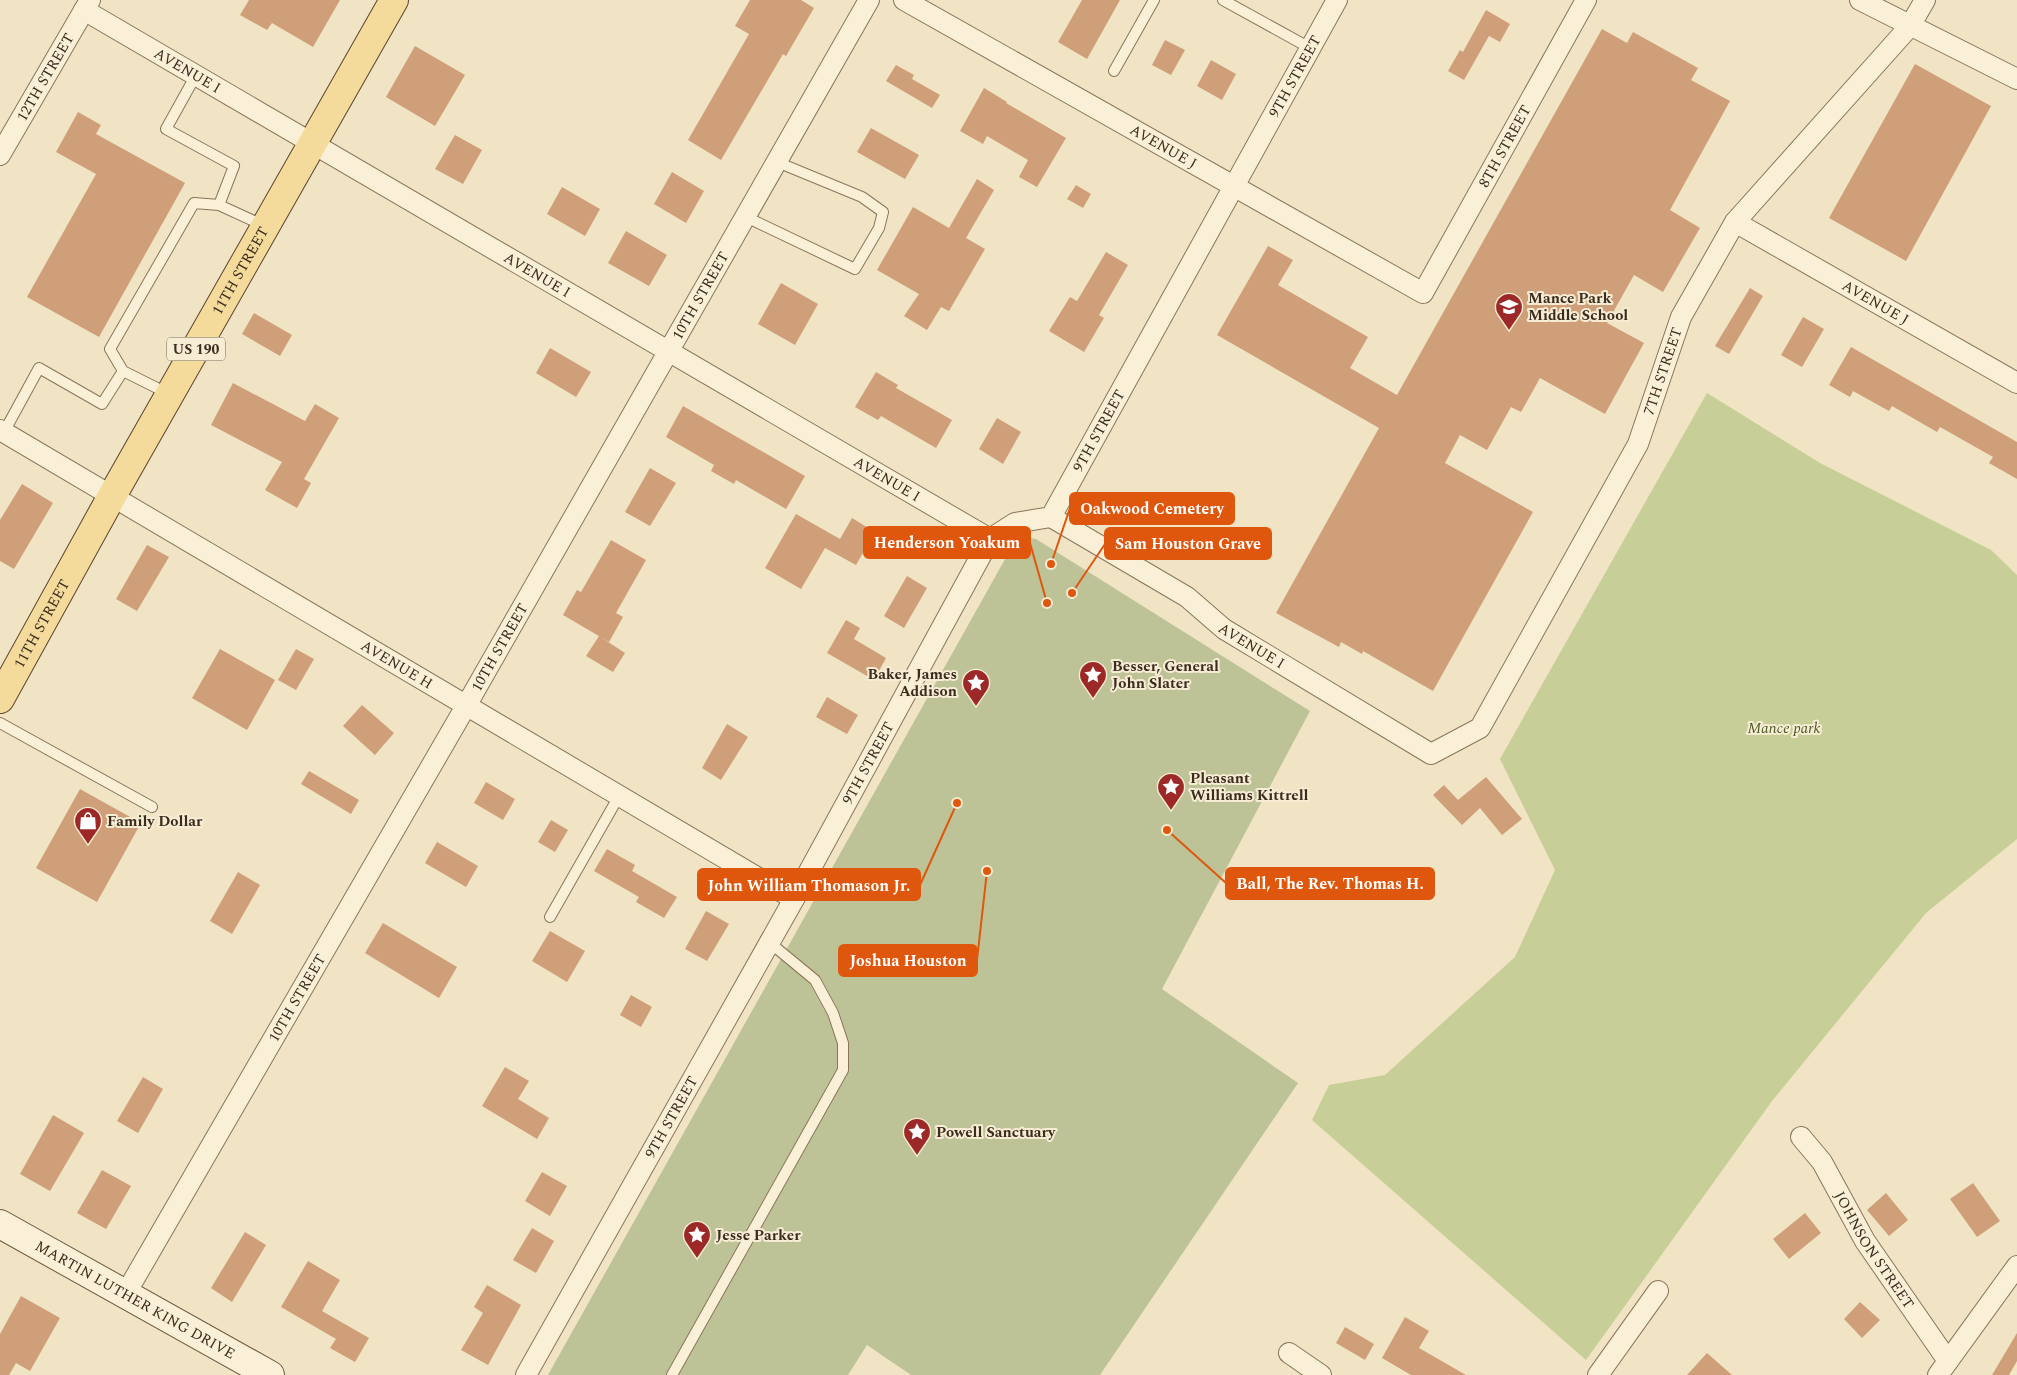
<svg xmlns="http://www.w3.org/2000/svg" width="2017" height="1375" viewBox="0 0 2017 1375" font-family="Spectral,serif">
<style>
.green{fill:#c7ce97}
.cemetery{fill:#bdc397}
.building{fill:#cf9f79}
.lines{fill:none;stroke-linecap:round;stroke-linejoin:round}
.lane-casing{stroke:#8b755a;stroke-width:12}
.street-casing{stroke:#8b755a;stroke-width:22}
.secondary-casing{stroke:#6d563d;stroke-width:30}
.primary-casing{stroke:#59432e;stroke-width:30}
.lane{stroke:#faf0d8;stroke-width:10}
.street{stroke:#faf0d8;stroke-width:20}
.secondary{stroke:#faf0d8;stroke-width:28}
.primary{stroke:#f4da9b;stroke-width:28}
.labels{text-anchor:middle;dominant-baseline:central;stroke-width:4;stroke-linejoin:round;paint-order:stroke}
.shield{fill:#f7edd4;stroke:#736755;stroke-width:1}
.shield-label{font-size:14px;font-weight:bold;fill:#3b2d1e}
.street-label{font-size:15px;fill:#3b2d1e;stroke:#f7edd4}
.poi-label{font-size:15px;font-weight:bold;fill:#3b2d1e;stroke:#f7edd4;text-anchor:start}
.park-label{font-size:15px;font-style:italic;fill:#4a5824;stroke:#f7edd4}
.leader{fill:none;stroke:#df570d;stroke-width:2}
.callout-dot{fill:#df570d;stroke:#f7edd4;stroke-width:2}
.callout{fill:#df570d;stroke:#df570d;stroke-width:2}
.callout-label{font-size:16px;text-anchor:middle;font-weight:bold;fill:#fff}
</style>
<rect width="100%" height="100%" fill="#f0e4c4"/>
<path class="green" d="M1707,393L1820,463L1991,550L2017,575V839L1926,913L1772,1101L1586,1360L1312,1120L1329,1085L1385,1075L1515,957L1555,870L1500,759Z"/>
<path class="cemetery" d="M1018,536L1036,539L1310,711L1162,989L1298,1083L1100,1375H911L867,1345L848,1375H548Z"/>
<path class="building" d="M249,0H340L313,47L272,23L267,30L240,15Z
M750,0H801L814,8L786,56L783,54L721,160L688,140L749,34L735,26Z
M1082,0H1120L1087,59L1058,42Z
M1486,10L1510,24L1500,42L1489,36L1464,80L1448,71L1460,50L1463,52Z
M1602,29L1627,43L1633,32L1698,68L1691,80L1730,101L1670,210L1700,228L1663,292L1634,275L1607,323L1644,343L1605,414L1540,378L1521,412L1511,407L1487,450L1460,435L1445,463L1533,512L1433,691L1363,651L1362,654L1341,642L1339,647L1276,613L1379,428L1217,335L1268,246L1293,260L1278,285L1368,337L1350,368L1397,395Z
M1165,40L1185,50L1171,75L1152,65Z
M415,46L465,75L435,126L386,97Z
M1211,60L1236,74L1222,100L1197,86Z
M1915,64L1991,106L1906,261L1829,218Z
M896,65L914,75L912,79L940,95L932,108L886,81Z
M984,88L1007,102L1006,103L1066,138L1037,187L1019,177L1028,160L987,136L983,144L960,131Z
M78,112L101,125L96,134L185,183L99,337L27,297L96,174L56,152Z
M871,128L919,155L905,179L857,152Z
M455,135L482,150L463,184L435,169Z
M672,172L704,191L686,223L654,204Z
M977,179L994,190L966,238L985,249L949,311L941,307L927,330L904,316L919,294L877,270L913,207L949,228Z
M1076,185L1091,194L1083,208L1067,199Z
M562,187L600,209L585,236L547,214Z
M626,231L667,255L649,286L608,263Z
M1106,252L1128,265L1099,315L1104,318L1084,352L1049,331L1070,297L1077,301Z
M781,283L818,304L795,345L758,324Z
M1750,288L1763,296L1729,354L1715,346Z
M254,313L292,335L280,356L242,334Z
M1803,317L1824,329L1802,367L1781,355Z
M1851,347L2017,442V479L1989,463L1993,457L1940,427L1937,432L1892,406L1889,411L1853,391L1850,397L1829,385Z
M550,348L591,372L576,397L536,373Z
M876,372L898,385L896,388L952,420L936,448L881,416L878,420L855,407Z
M233,383L305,421L315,404L339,418L304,479L311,483L297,508L265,490L282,462L211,425Z
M683,406L805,476L786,509L736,480L734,484L711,471L714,465L666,437Z
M997,418L1021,432L1003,464L979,449Z
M650,468L676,483L650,526L625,512Z
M22,484L53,503L14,569L0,561V520Z
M796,514L840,539L852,518L875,532L856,565L825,548L801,589L765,568Z
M611,540L646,560L616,613L623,617L609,642L563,615L577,590L581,592Z
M147,545L169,557L137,611L116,599Z
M907,576L927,588L904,628L884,616Z
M846,620L860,628L854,639L886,658L874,680L827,653Z
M599,636L625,653L613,672L586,656Z
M220,649L275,680L247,730L192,698Z
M296,649L314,659L296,690L278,680Z
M827,697L858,715L847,734L816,717Z
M362,705L394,733L375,755L343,726Z
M727,724L748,737L721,780L702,768Z
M309,771L359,800L351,814L301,784Z
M1486,777L1522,819L1502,835L1480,808L1462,825L1433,795L1444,785L1458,800Z
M486,782L515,799L503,820L474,803Z
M80,789L141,823L97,902L36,868Z
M551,820L568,830L555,852L538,842Z
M437,842L478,866L466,887L425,863Z
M607,849L635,865L632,871L677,897L664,918L636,902L639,897L594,871Z
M238,872L260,885L232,934L210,921Z
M706,911L729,924L707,961L685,949Z
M383,923L457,967L439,998L365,953Z
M550,931L585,951L567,982L532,961Z
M631,995L652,1007L641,1027L620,1015Z
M505,1067L529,1081L518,1099L549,1118L537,1139L482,1106Z
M143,1077L163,1089L138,1133L117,1121Z
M53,1115L84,1133L50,1191L20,1174Z
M102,1170L131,1186L106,1229L77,1213Z
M542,1172L567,1186L550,1216L525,1201Z
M1973,1183L2000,1221L1977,1237L1950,1199Z
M1886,1193L1908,1220L1889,1236L1867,1210Z
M1805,1213L1821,1233L1789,1259L1773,1239Z
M532,1228L554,1241L536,1273L513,1260Z
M245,1232L266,1245L232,1302L211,1288Z
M308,1261L340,1280L322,1311L369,1338L355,1362L330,1348L336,1339L281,1307Z
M487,1285L521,1305L488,1365L461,1350L483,1313L474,1307Z
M21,1296L60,1318L30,1371L16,1363L9,1375H0V1334Z
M1860,1302L1880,1320L1862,1338L1844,1319Z
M1405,1317L1429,1331L1419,1348L1466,1375H1411L1382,1358Z
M1345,1327L1374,1344L1365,1360L1336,1343Z
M2017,1333V1361L2009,1375H1992Z
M1707,1353L1732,1375H1687Z"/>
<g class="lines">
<defs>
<path id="lane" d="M1223,0L1310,48
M1114,71L1154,0
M196,75L166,129L234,166L219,205L265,226
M746,217L855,269L879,228L883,212L862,197L777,162
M123,371L110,349L194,203L219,205
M4,432L39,368L102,404L123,371L169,394
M0,723L152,807
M550,917L619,796
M672,1375L843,1070V1043L833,1013L815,980L769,942"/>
<g id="street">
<path id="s1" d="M904,0L1423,293L1586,0"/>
<path d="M1860,0L2017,79"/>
<path id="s2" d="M84,10L990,539"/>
<path id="s3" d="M0,155L90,0"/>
<path id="s4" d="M1735,222L2017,383"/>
<path id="s5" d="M0,430L794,899"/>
<path id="s6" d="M1051,517L1187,597L1224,629L1431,754L1480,728L1638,444L1681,317L1735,222L1910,26L1925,0"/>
<path id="s7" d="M1801,1137L1822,1162L1865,1241L1948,1361"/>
<path id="s8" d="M126,1293L466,706L869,0"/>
<path d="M1289,1353L1321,1375"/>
<path id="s9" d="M526,1375L794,899L990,539L1015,523L1051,517L1337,0"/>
<path d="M1598,1375L1658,1291"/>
<path d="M1938,1375L2017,1266"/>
</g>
<g id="secondary">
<path id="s10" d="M0,1224L270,1375"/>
</g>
<g id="primary">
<path id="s11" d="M0,699L112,496L394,0"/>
</g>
</defs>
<use href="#lane" class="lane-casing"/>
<use href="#street" class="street-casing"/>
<use href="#secondary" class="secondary-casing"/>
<use href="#primary" class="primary-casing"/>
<use href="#lane" class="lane"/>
<use href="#street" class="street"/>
<use href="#secondary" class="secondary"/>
<use href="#primary" class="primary"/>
</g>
<defs>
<symbol id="school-pin" viewBox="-11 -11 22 30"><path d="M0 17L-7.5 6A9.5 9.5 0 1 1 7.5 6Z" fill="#9c2928" stroke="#f7edd4"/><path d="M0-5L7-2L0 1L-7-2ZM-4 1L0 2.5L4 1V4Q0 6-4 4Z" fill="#fff"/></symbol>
<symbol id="sight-pin" viewBox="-11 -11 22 30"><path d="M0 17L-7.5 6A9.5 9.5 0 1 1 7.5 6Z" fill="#9c2928" stroke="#f7edd4"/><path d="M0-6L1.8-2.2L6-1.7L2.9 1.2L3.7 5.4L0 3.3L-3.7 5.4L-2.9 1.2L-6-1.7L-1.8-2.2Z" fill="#fff"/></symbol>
<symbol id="shop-pin" viewBox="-11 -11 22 30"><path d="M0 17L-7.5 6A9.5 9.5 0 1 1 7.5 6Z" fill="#9c2928" stroke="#f7edd4"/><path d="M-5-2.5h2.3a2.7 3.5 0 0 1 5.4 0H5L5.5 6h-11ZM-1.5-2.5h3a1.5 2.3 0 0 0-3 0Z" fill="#fff"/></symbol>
</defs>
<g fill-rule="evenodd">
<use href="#school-pin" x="1493" y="291" width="32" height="43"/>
<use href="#sight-pin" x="1077" y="659" width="32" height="43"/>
<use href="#sight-pin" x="960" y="667" width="32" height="43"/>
<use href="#sight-pin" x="1155" y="771" width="32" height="43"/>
<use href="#shop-pin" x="72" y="805" width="32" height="43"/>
<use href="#sight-pin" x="901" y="1116" width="32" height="43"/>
<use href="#sight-pin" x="681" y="1219" width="32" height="43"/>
</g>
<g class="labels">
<rect class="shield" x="167" y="337.5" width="58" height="23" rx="4"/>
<g class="shield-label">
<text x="196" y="349">US 190</text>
</g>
<g class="street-label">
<text stroke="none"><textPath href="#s2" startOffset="120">AVENUE I</textPath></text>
<text stroke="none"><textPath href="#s9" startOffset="1526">9TH STREET</textPath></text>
<text stroke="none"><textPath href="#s3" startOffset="90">12TH STREET</textPath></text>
<text stroke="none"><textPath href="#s1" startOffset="298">AVENUE J</textPath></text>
<text stroke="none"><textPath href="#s1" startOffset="764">8TH STREET</textPath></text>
<text stroke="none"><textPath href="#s11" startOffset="491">11TH STREET</textPath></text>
<text stroke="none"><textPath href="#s2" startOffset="525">AVENUE I</textPath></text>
<text stroke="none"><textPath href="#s8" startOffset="1151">10TH STREET</textPath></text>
<text stroke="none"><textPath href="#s4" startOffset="162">AVENUE J</textPath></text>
<text stroke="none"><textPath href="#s6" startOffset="906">7TH STREET</textPath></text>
<text stroke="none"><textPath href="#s9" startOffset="1121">9TH STREET</textPath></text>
<text stroke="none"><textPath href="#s2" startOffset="930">AVENUE I</textPath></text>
<text stroke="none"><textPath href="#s11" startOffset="86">11TH STREET</textPath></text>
<text stroke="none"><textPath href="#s6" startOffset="239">AVENUE I</textPath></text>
<text stroke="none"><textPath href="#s8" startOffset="746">10TH STREET</textPath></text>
<text stroke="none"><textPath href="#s5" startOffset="461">AVENUE H</textPath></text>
<text stroke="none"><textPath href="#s9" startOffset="701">9TH STREET</textPath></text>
<text stroke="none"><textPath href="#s8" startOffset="341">10TH STREET</textPath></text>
<text stroke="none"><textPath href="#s9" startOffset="296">9TH STREET</textPath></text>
<text stroke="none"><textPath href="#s7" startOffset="135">JOHNSON STREET</textPath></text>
<text stroke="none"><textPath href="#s10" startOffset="155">MARTIN LUTHER KING DRIVE</textPath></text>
</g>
<g class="poi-label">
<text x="1528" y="298">Mance Park<tspan x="1528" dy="17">Middle School</tspan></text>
<text x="1112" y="666">Besser, General<tspan x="1112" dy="17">John Slater</tspan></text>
<text x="957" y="674" text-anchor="end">Baker, James<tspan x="957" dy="17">Addison</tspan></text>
<text x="1190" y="778">Pleasant<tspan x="1190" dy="17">Williams Kittrell</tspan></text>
<text x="107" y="821">Family Dollar</text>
<text x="936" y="1132">Powell Sanctuary</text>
<text x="716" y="1235">Jesse Parker</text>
</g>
<g class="park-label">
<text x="1784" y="728">Mance park</text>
</g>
</g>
<path class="leader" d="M1051 564L1070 508M1047 603L1030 543M1072 593L1105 544M1167 830L1226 883M957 803L920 885M987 871L977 960"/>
<g class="callout-dot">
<circle cx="1051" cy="564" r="5"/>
<circle cx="1047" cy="603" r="5"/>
<circle cx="1072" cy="593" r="5"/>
<circle cx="1167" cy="830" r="5"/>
<circle cx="957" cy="803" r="5"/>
<circle cx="987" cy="871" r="5"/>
</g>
<g class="callout">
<rect x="1070" y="493" width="164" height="31" rx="5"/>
<rect x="864" y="527" width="166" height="31" rx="5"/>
<rect x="1105" y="528" width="166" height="31" rx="5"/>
<rect x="1226" y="868" width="208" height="31" rx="5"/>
<rect x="698" y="869" width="222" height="31" rx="5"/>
<rect x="839" y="945" width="138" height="31" rx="5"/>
</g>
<g class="callout-label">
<text x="1152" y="514">Oakwood Cemetery</text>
<text x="947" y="548">Henderson Yoakum</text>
<text x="1188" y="549">Sam Houston Grave</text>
<text x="1330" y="889">Ball, The Rev. Thomas H.</text>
<text x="809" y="891">John William Thomason Jr.</text>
<text x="908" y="966">Joshua Houston</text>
</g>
</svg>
